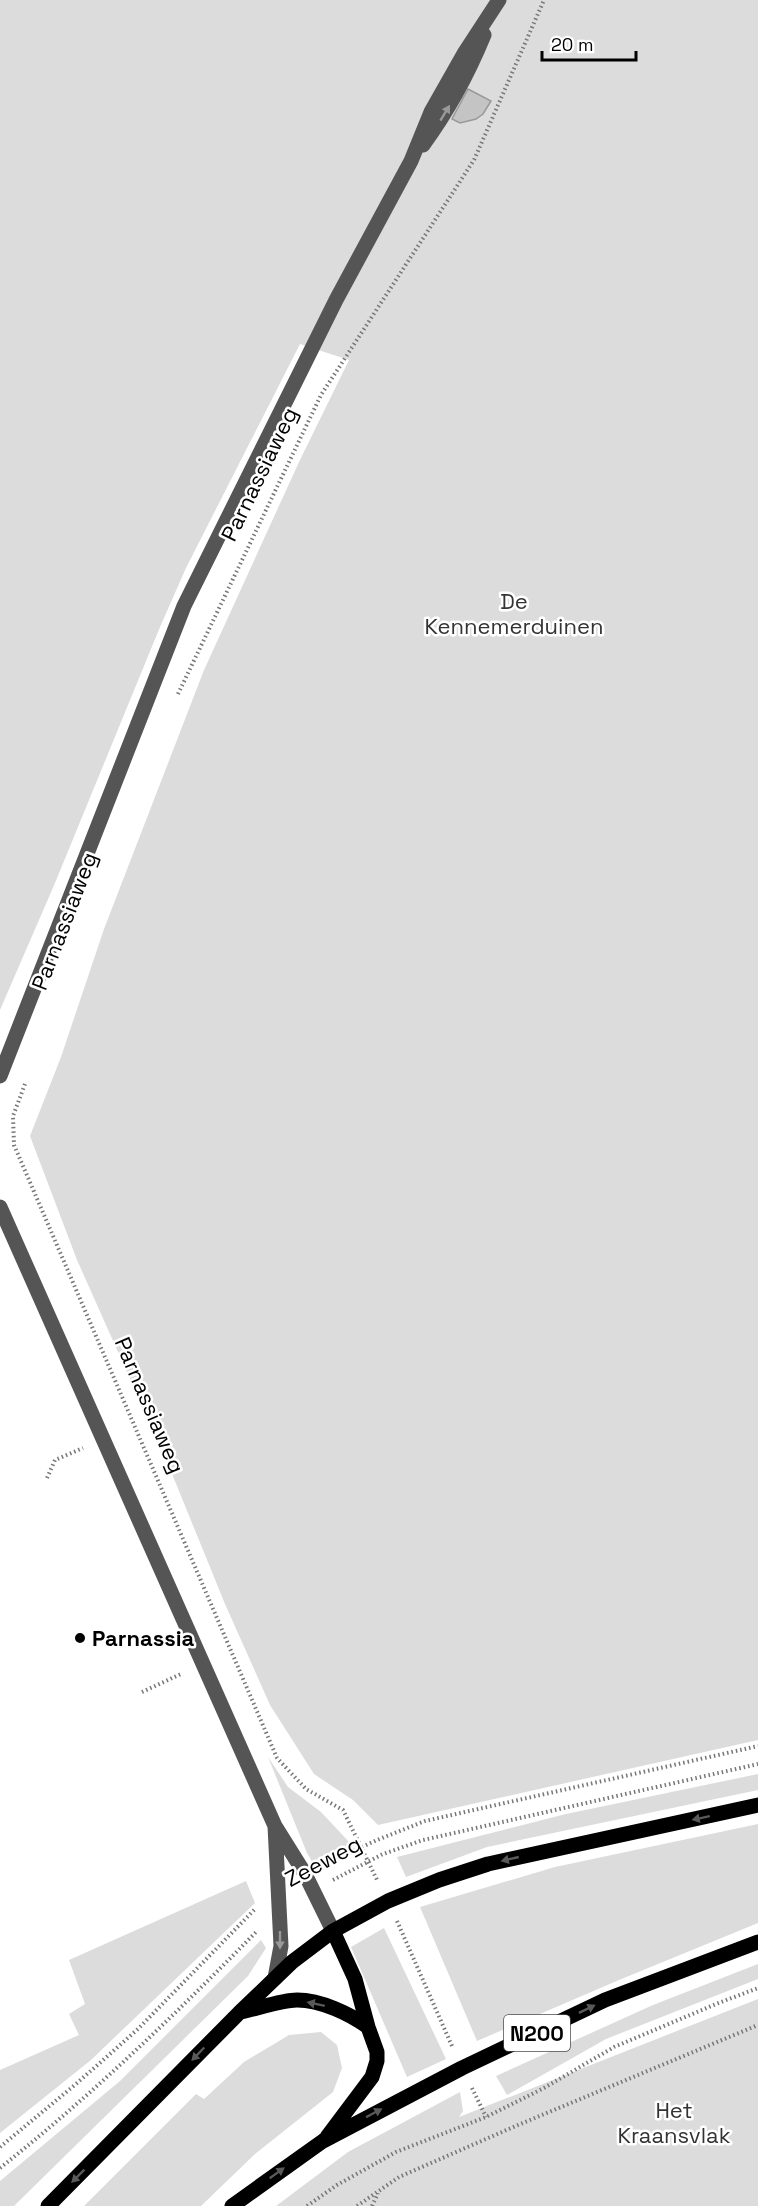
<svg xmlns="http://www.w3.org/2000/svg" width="758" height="2206" viewBox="0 0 758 2206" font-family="'Space Grotesk',sans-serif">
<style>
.green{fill:#dcdcdc}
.building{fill:#c4c4c4;stroke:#999;stroke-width:1.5}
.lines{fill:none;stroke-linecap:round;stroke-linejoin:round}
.path{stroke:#777;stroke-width:4;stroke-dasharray:1.5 3;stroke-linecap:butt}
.minor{stroke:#555;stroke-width:15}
.major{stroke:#000;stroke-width:15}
.oneway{fill:#999}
.oneway2{fill:#595959}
.poi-dot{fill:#000;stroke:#fff;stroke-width:2}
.labels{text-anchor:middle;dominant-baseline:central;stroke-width:5;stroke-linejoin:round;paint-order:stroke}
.shield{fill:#fff;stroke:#4c4c4c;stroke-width:1.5}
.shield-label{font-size:21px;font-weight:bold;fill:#000}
.street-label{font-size:22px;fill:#000;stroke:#fff}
.park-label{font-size:22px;fill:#333;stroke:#fff}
.poi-label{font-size:22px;font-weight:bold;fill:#000;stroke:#fff;text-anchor:start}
</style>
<rect width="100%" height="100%" fill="#fff"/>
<path class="green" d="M0,0H758V1740L378,1825L353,1800L314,1774L270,1705L225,1604L168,1464L77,1260L30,1136L61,1057L104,929L204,670L299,462L349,360L300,344L186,568L160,627L55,883L0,1010Z
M268,1757L288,1787L321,1812L351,1844L313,1863L307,1853Z
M758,1774V1790L487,1847L406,1877L397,1857L566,1814Z
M758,1824V1923L619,1980L477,2041L420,1907L555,1867Z
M246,1881L255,1903L91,2060L0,2133V2070L79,2035L69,2014L85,2004L69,1960Z
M384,1928L446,2059L407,2077L351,1947Z
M261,1940L266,1948L248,1976L14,2206H0V2181L120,2081Z
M758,1964V1979L606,2039L507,2095L496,2076L653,2005Z
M758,1999V2206H276L348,2152L460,2092L463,2111L459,2117Z
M321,2032L337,2045L342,2068L333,2092L255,2154L201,2206H84L196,2094L204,2099L244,2062L289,2035Z"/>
<path class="building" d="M468,89L491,101L483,114L476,119L460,123L452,119Z"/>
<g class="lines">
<path class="path" d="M178,694L321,395L474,160L544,0
M25,1084L13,1116L14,1145L277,1758L306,1789L343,1810L378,1882
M47,1478L55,1460L83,1448
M142,1692L181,1674
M325,1864L377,1840L425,1821L758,1746
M333,1880L383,1854L423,1840L758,1764
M397,1921L452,2046
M472,2088L486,2117
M0,2147L76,2084L138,2029L256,1908
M0,2168C91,2096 176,2014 257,1931
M307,2206L337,2185L396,2152L486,2117L544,2088L614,2047L716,2004L758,1988
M357,2206L399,2177L518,2125L758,2025
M372,2206L378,2193"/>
<path class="minor" d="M423,145C448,111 468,74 484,35
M0,1076L184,606L336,300L411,161L431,112L465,52L499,0
M0,1207L275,1826L305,1874L333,1931
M275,1826L281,1946L275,1978"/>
<path class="major" d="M241,2012C256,2009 282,2000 297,2000C321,2000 350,2014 368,2027
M327,2137L372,2077L377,2061V2052L368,2027L355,1979L333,1931
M48,2206L239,2013L292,1962L333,1931L388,1901L439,1880L488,1864L758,1805
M232,2206L323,2141L462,2068L605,2000L758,1942"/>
</g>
<defs><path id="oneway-solid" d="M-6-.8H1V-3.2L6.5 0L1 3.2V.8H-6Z" transform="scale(1.5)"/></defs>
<g class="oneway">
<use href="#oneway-solid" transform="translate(445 113) rotate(-59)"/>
<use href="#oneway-solid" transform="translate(280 1940) rotate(90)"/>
</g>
<g class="oneway2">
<use href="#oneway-solid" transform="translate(701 1818) rotate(168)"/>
<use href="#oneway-solid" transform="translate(510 1859) rotate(167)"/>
<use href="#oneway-solid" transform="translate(316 2004) rotate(-168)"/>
<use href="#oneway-solid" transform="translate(587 2009) rotate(-26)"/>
<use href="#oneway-solid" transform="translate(198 2054) rotate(134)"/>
<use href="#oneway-solid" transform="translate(374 2113) rotate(-28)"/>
<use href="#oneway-solid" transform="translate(277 2173) rotate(-36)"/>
<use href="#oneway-solid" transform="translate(78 2176) rotate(135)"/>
</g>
<circle class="poi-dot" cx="80" cy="1638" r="6"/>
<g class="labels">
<rect class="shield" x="504" y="2015" width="66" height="36" rx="4.5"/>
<g class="shield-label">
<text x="537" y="2033">N200</text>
</g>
<g class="street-label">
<text transform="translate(259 474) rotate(-64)">Parnassiaweg</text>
<text transform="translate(64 921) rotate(-69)">Parnassiaweg</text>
<text transform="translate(150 1405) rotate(67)">Parnassiaweg</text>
<text transform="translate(323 1861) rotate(-28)">Zeeweg</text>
</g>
<g class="park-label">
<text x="514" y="601">De<tspan x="514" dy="25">Kennemerduinen</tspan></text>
<text x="674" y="2110">Het<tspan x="674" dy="25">Kraansvlak</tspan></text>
</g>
<g class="poi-label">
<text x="92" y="1638">Parnassia</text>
</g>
</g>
<path d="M542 51v9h94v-9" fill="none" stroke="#000000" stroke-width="3"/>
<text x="551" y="51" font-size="18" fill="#000000" stroke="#ffffff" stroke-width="4.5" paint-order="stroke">20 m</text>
</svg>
